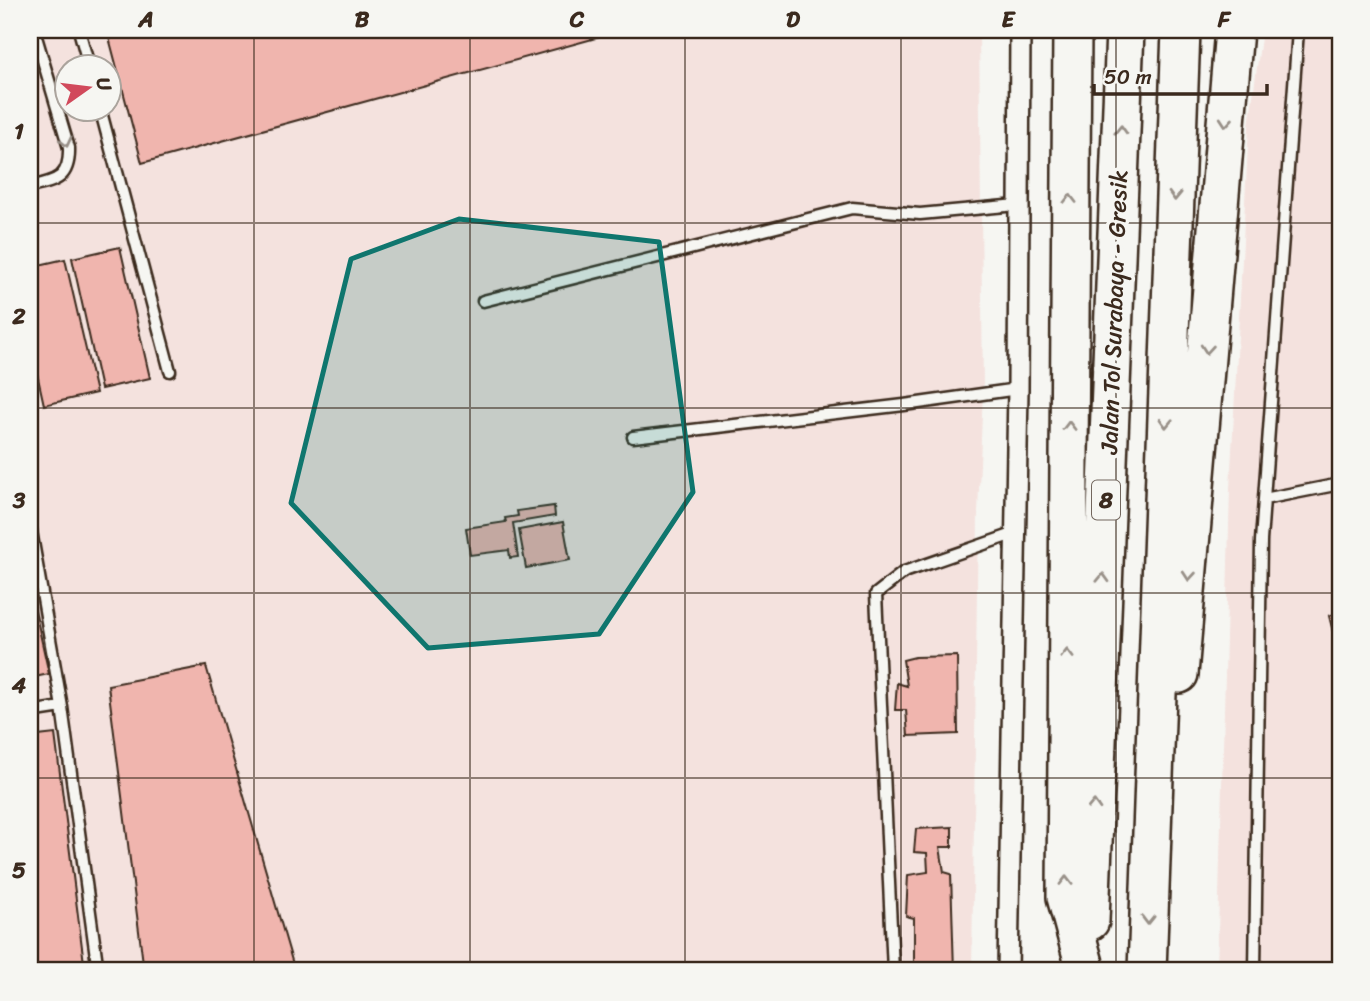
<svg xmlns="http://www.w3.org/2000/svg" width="1370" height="1001" viewBox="0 0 1370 1001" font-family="Sriracha,sans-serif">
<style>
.built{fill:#f4e2de;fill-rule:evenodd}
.building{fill:#f0b5ae;stroke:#3b2a1e;stroke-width:2}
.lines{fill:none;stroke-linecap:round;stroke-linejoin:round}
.lane-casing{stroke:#3b2a1e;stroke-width:15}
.street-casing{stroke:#3b2a1e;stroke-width:24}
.highway-casing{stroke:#3b2a1e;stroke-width:42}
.lane{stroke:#f6f6f2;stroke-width:10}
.street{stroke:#f6f6f2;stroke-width:19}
.highway{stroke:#f6f6f2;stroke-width:37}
.oneway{stroke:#989088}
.marked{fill:#0f766e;fill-opacity:0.2;stroke:#0f766e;stroke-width:5;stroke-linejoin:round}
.grid{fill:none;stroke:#3b2a1e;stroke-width:2;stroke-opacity:0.55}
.labels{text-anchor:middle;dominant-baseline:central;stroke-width:7;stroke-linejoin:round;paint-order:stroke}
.shield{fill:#f6f6f2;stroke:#73675e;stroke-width:2}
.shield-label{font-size:23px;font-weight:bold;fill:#3b2a1e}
.street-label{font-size:24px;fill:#3b2a1e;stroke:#f6f6f2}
.neatline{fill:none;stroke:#3b2a1e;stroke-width:2.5}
.grid-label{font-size:23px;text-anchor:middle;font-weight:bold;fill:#3b2a1e}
</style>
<rect width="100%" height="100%" fill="#f6f6f2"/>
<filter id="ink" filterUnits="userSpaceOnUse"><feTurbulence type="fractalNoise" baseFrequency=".0143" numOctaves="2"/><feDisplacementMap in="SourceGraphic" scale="14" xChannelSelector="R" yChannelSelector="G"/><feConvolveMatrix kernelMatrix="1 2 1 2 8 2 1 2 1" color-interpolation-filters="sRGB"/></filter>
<g filter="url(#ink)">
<path class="built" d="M30,30H979L983,390L978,513L972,971H30ZM66,66H108V108H66Z
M1262,30H1340V971H1217L1230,489L1249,126Z"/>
<path class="building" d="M107,30H625L142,163Z
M120,247L150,378L101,389L72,258Z
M65,259L96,393L44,405L30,342V267Z
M554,506L555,516L513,523L518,557L510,558L509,550L470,555L466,528L506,522L505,518L518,516L517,511Z
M563,522L570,560L526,568L519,530Z
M30,588L49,674L30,678Z
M1340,612V660L1329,616Z
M957,656L958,734L908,736L906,710H895L897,683L907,686L903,660L915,657Z
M206,666L295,971H144L108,685Z
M1340,711V753L1332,713Z
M55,734L85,971H30V737Z
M952,827V847H940L944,872L951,874L954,971H914V918L906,916L908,875L928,872L927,853L914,852L916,829Z"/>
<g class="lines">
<defs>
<path id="lane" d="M79,30L89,66
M100,108L170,371
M30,187C56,181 70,179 69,148L34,30
M483,301L852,208L920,214L1017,205
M633,437L904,405L1018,389
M1264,499L1298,30
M30,525L62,707
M30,712L62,707L98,971
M893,971L876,594L904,572L1016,533
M1255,971L1261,541L1264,499L1340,484"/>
<path id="street" d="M1008,971L1018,389L1020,30"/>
<path id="highway" d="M1072,30L1066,897L1086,971
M1179,674L1234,30
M1090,921L1125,30
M1147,971L1181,30"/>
</defs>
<use href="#lane" class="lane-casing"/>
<use href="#street" class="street-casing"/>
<use href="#highway" class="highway-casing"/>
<use href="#lane" class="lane"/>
<use href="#street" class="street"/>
<use href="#highway" class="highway"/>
</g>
<defs><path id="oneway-chevron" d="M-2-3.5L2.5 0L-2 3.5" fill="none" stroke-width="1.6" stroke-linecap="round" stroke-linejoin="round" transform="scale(1.75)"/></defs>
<g class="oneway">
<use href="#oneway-chevron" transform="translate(1226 122) rotate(95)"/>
<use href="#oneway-chevron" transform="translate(1121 130) rotate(-88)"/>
<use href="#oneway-chevron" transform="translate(66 142) rotate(77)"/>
<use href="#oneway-chevron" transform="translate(1175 196) rotate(92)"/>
<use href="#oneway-chevron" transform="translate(1070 199) rotate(-90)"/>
<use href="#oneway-chevron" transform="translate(1207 349) rotate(95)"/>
<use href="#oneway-chevron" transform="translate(1166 423) rotate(92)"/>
<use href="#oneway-chevron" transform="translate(1069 426) rotate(-90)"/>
<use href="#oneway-chevron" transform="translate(1189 576) rotate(95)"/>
<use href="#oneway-chevron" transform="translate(1103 578) rotate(-88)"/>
<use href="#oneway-chevron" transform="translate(1067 654) rotate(-90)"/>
<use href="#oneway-chevron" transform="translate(1094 805) rotate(-88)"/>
<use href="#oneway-chevron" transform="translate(1066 881) rotate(-90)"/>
<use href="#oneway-chevron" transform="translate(1148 920) rotate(91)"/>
</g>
</g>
<path class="marked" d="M459,219L659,242L693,492L599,634L428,648L291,503L351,259Z"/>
<path class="grid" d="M254,30V971M470,30V971M685,30V971M901,30V971M1116,30V971M30,223H1340M30,408H1340M30,593H1340M30,778H1340"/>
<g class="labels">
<rect class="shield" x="1092" y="480.5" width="28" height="39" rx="5"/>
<g class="shield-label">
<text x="1106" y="500">8</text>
</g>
<g class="street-label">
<text transform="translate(1114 312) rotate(-88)">Jalan Tol Surabaya - Gresik</text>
</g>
</g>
<rect width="1370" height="1001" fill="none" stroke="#f6f6f2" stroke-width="77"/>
<g transform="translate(88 88) rotate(76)"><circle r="33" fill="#f6f6f2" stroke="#aba49d" stroke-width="2"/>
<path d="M0-5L12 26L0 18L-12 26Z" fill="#d1495b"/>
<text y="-10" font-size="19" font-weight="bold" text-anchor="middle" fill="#3b2a1e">U</text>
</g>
<path d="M1094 84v10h173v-10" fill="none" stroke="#3b2a1e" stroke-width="3.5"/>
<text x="1104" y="84" font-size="21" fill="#3b2a1e" stroke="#f6f6f2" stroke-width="5" paint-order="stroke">50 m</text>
<rect x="38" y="38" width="1294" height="924" class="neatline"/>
<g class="grid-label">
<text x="146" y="27">A</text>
<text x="362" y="27">B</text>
<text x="577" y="27">C</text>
<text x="793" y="27">D</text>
<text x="1008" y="27">E</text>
<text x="1224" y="27">F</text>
<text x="19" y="139">1</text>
<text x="19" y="324">2</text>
<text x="19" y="508">3</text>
<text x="19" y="693">4</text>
<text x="19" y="878">5</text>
</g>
</svg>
